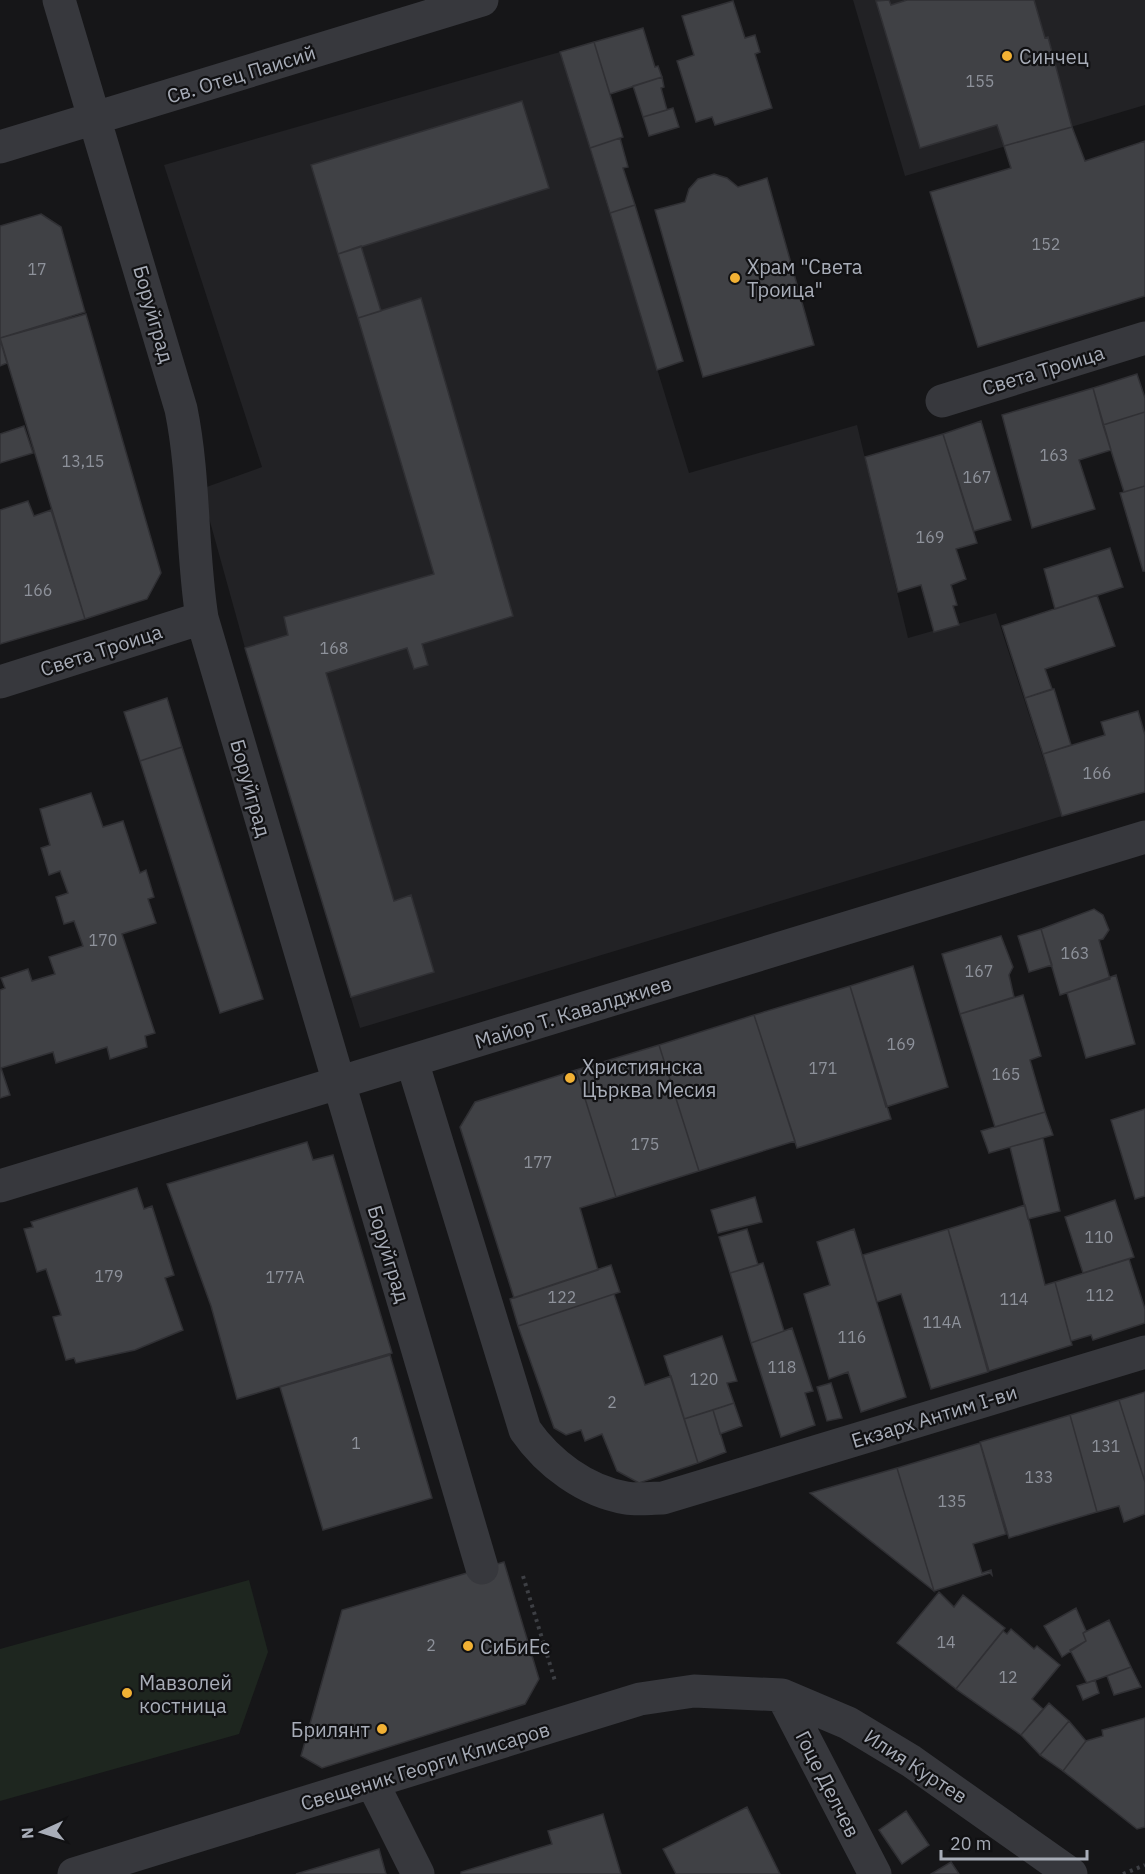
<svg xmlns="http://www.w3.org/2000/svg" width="1145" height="1874" viewBox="0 0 1145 1874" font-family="'IBM Plex Sans',sans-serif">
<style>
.built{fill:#222225}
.green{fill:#1e261f}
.building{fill:#404145;stroke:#303034;stroke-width:1.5}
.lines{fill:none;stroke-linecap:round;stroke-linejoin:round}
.path{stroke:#3d3f44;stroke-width:4;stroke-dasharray:3 4.5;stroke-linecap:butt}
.minor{stroke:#37383d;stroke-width:33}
.poi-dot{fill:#f2b134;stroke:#111113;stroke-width:2}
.labels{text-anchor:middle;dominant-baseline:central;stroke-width:4.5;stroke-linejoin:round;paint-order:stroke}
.number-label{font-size:16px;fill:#8e929b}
.poi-label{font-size:20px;fill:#a8adb8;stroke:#111113;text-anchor:start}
.street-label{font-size:20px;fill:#a8adb8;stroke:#111113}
</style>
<rect width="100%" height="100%" fill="#161618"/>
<path class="built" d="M853,0H1145V105L905,176Z
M560,52L689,473L857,425L908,638L996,613L1062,816L360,1028L245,648L201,489L262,467L164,165Z"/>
<path class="green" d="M249,1580L268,1652L239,1734L0,1801V1649Z"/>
<path class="building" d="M889,0L891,5L907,0H1034L1045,38L1048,37L1072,127L1004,146L997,125L920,148L876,1Z
M733,1L745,38L755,35L760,52L755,54L772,108L715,125L712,117L696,122L677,61L694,55L682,16Z
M643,28L655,67L658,66L662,77L610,94L594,42Z
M594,42L623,137L590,148L560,52Z
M662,77L664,87L661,88L667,110L643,117L633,86Z
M522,101L549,188L338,254L311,165Z
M673,108L679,127L649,136L643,117Z
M1072,127L1085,161L1145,141V296L978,347L930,192L1011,168L1004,146Z
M620,138L628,167L623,168L635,205L610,213L590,148Z
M714,174L727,178L738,187L767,178L814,345L703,377L655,210L685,202L689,189L698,179Z
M635,205L683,361L657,370L610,213Z
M41,214L61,227L85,312L0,338V226Z
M361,246L381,311L358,318L338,254Z
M421,298L513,616L422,644L428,665L414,669L407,648L326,673L394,901L411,895L434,972L351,997L245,648L288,635L284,617L434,574L358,318Z
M86,314L161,573L147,599L85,619L0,338Z
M0,339L7,363L0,366Z
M1137,374L1145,398V412L1103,425L1093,388Z
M1093,388L1111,450L1079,460L1095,509L1032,528L1002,415Z
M1145,412V486L1124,492L1103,425Z
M981,421L1011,520L974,531L943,434Z
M24,426L33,453L0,463V434Z
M943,434L977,543L956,549L966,579L951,585L957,605L953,606L959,625L934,632L921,585L898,592L865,457Z
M1145,486V571H1143L1120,493Z
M28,501L34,516L51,510L85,619L0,644V510Z
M1110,548L1123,587L1055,609L1044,569Z
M1097,595L1115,646L1045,669L1052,689L1025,698L1002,626Z
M1054,689L1071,745L1043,754L1025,698Z
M167,698L182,747L140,761L124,712Z
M1138,711L1145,735V792L1062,816L1043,754L1105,735L1101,722Z
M182,747L263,999L220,1013L140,761Z
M91,793L103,827L123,821L140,873L146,870L154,897L148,899L156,923L122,934L155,1033L145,1036L147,1047L110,1059L107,1047L56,1063L53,1052L1,1068L10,1095L0,1098V990L5,988L1,978L28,969L32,981L55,974L49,957L83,946L74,921L64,924L56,897L68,893L60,871L49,875L41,848L50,845L40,809Z
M1094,909L1103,915L1109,930L1103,939L1099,940L1110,979L1060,995L1041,929Z
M1041,929L1052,965L1029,972L1018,936Z
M1001,936L1013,967L1009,975L1014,997L960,1014L942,954Z
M913,966L948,1087L886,1107L850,986Z
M1116,975L1135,1044L1086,1058L1067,993Z
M850,986L891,1119L797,1148L754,1015Z
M1023,995L1041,1056L1030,1060L1045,1112L995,1127L960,1014Z
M754,1015L795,1141L699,1171L659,1045Z
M659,1045L699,1171L616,1197L576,1070Z
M576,1070L616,1197L580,1208L598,1270L514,1298L460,1127L475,1102Z
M1145,1109V1196L1135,1199L1111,1120Z
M1045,1112L1053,1135L989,1153L981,1131Z
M1043,1138L1060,1211L1028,1219L1010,1147Z
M307,1142L313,1160L333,1155L392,1353L237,1399L211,1306L167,1184Z
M137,1188L144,1209L152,1206L174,1275L165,1278L183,1330L135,1350L76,1363L74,1358L66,1360L53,1317L61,1315L46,1269L37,1272L24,1229L33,1227L31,1222Z
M755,1197L762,1222L718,1233L711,1210Z
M1115,1200L1134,1257L1083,1273L1065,1217Z
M1025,1205L1045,1285L1055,1282L1072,1345L989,1371L948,1229Z
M747,1229L758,1265L730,1273L719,1237Z
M854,1229L906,1397L861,1412L848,1372L829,1379L804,1294L830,1285L817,1242Z
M948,1229L988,1372L931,1389L901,1294L877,1302L863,1255Z
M1129,1259L1145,1309V1323L1093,1340L1091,1335L1071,1341L1055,1282Z
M763,1263L784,1331L751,1343L730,1273Z
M611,1265L620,1292L518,1326L510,1299Z
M614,1294L645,1385L671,1376L698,1463L639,1483L617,1471L602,1434L585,1441L581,1430L566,1435L554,1428L518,1326Z
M792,1328L813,1391L805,1393L815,1425L781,1437L751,1343Z
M722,1336L737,1381L727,1383L734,1403L684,1419L664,1356Z
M390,1355L432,1498L323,1530L280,1387Z
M831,1383L842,1418L827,1421L817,1387Z
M1145,1392V1482L1119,1400Z
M1119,1400L1145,1482V1514L1124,1522L1119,1506L1097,1512L1070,1415Z
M734,1403L742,1426L720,1434L713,1410Z
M713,1410L726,1452L698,1463L684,1419Z
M1070,1415L1097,1512L1009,1538L980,1442Z
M980,1443L1006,1534L973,1544L982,1573L991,1570L992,1575L990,1573L934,1591L897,1468Z
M897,1468L934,1591L810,1493Z
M504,1562L539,1679L525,1704L322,1768L301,1756L342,1610Z
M939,1592L954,1607L963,1595L1005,1628L956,1689L897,1643Z
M1076,1608L1086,1631L1083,1633L1086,1641L1062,1657L1044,1626Z
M1109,1620L1131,1667L1087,1683L1070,1650L1086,1641L1083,1633Z
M1011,1629L1034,1649L1037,1646L1060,1665L1032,1699L1043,1709L1021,1735L956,1689L1003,1631L1007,1634Z
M1131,1667L1141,1687L1114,1695L1107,1676Z
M1095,1680L1099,1693L1083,1700L1077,1686Z
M1049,1703L1069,1721L1040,1755L1021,1735Z
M1145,1718V1827L1137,1829L1063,1771L1086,1741L1103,1736L1102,1730Z
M1069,1721L1086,1741L1063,1771L1040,1755Z
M747,1807L780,1874H676L663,1849Z
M906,1811L929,1845L902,1864L879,1830Z
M603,1814L621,1874H461V1872L552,1844L548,1831Z
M379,1849L386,1874H296Z
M951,1862L959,1874H931Z"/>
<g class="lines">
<path class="path" d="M523,1576L555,1681
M1123,1874L1145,1865"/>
<path class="minor" d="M59,0L181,409C195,478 191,548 202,618L482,1568
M0,147L482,0
M942,401L1145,338
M0,682L202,618
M412,1061L525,1430C548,1463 585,1491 626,1498C638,1500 651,1498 663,1498L1145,1352
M0,1186L1145,837
M782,1695L875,1874
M372,1782L418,1874
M74,1874L640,1699L694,1691L782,1695L848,1723L911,1761L1071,1874"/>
</g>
<g class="poi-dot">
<circle cx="1007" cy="56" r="6"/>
<circle cx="735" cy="278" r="6"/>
<circle cx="570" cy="1078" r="6"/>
<circle cx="468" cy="1646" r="6"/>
<circle cx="127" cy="1693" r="6"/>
<circle cx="382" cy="1729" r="6"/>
</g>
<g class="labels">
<g class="number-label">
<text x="980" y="81">155</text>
<text x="1046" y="244">152</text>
<text x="37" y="269">17</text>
<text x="1054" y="455">163</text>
<text x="83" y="461">13,15</text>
<text x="977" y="477">167</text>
<text x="930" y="537">169</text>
<text x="38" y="590">166</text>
<text x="334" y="648">168</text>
<text x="1097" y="773">166</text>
<text x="103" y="940">170</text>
<text x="1075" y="953">163</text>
<text x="979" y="971">167</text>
<text x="901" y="1044">169</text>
<text x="823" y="1068">171</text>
<text x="1006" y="1074">165</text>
<text x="645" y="1144">175</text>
<text x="538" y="1162">177</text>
<text x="1099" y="1237">110</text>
<text x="109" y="1276">179</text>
<text x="285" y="1277">177A</text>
<text x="1100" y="1295">112</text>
<text x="562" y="1297">122</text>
<text x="1014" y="1299">114</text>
<text x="942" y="1322">114A</text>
<text x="852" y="1337">116</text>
<text x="782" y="1367">118</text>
<text x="704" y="1379">120</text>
<text x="612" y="1402">2</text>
<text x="356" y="1443">1</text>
<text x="1106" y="1446">131</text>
<text x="1039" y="1477">133</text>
<text x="952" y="1501">135</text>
<text x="946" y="1642">14</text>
<text x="431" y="1645">2</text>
<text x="1008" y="1677">12</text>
</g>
<g class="poi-label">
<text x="1019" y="56">Синчец</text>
<text x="747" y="266">Храм "Света<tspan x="747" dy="23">Троица"</tspan></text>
<text x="582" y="1066">Християнска<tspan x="582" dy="23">Църква Месия</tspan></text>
<text x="480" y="1646">СиБиЕс</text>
<text x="139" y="1682">Мавзолей<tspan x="139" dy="23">костница</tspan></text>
<text x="370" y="1729" text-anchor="end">Брилянт</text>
</g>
<g class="street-label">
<text transform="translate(241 74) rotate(-17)">Св. Отец Паисий</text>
<text transform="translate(154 314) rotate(74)">Боруйград</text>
<text transform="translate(1043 370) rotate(-17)">Света Троица</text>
<text transform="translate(101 650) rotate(-18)">Света Троица</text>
<text transform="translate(251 788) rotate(74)">Боруйград</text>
<text transform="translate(573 1012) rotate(-17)">Майор Т. Кавалджиев</text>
<text transform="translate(389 1254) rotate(73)">Боруйград</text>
<text transform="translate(934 1416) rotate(-17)">Екзарх Антим I-ви</text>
<text transform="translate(425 1766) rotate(-17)">Свещеник Георги Клисаров</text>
<text transform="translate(916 1766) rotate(33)">Илия Куртев</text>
<text transform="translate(828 1784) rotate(63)">Гоце Делчев</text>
</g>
</g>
<g transform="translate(42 1832) rotate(266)" stroke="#111113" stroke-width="4.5" paint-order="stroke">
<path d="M0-4.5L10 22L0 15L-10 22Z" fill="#a8adb8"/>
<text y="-9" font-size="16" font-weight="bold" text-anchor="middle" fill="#a8adb8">N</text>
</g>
<path d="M941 1850v9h146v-9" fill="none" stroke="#a8adb8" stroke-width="3"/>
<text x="950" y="1850" font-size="18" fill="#a8adb8" stroke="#111113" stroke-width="4.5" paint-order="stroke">20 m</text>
</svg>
